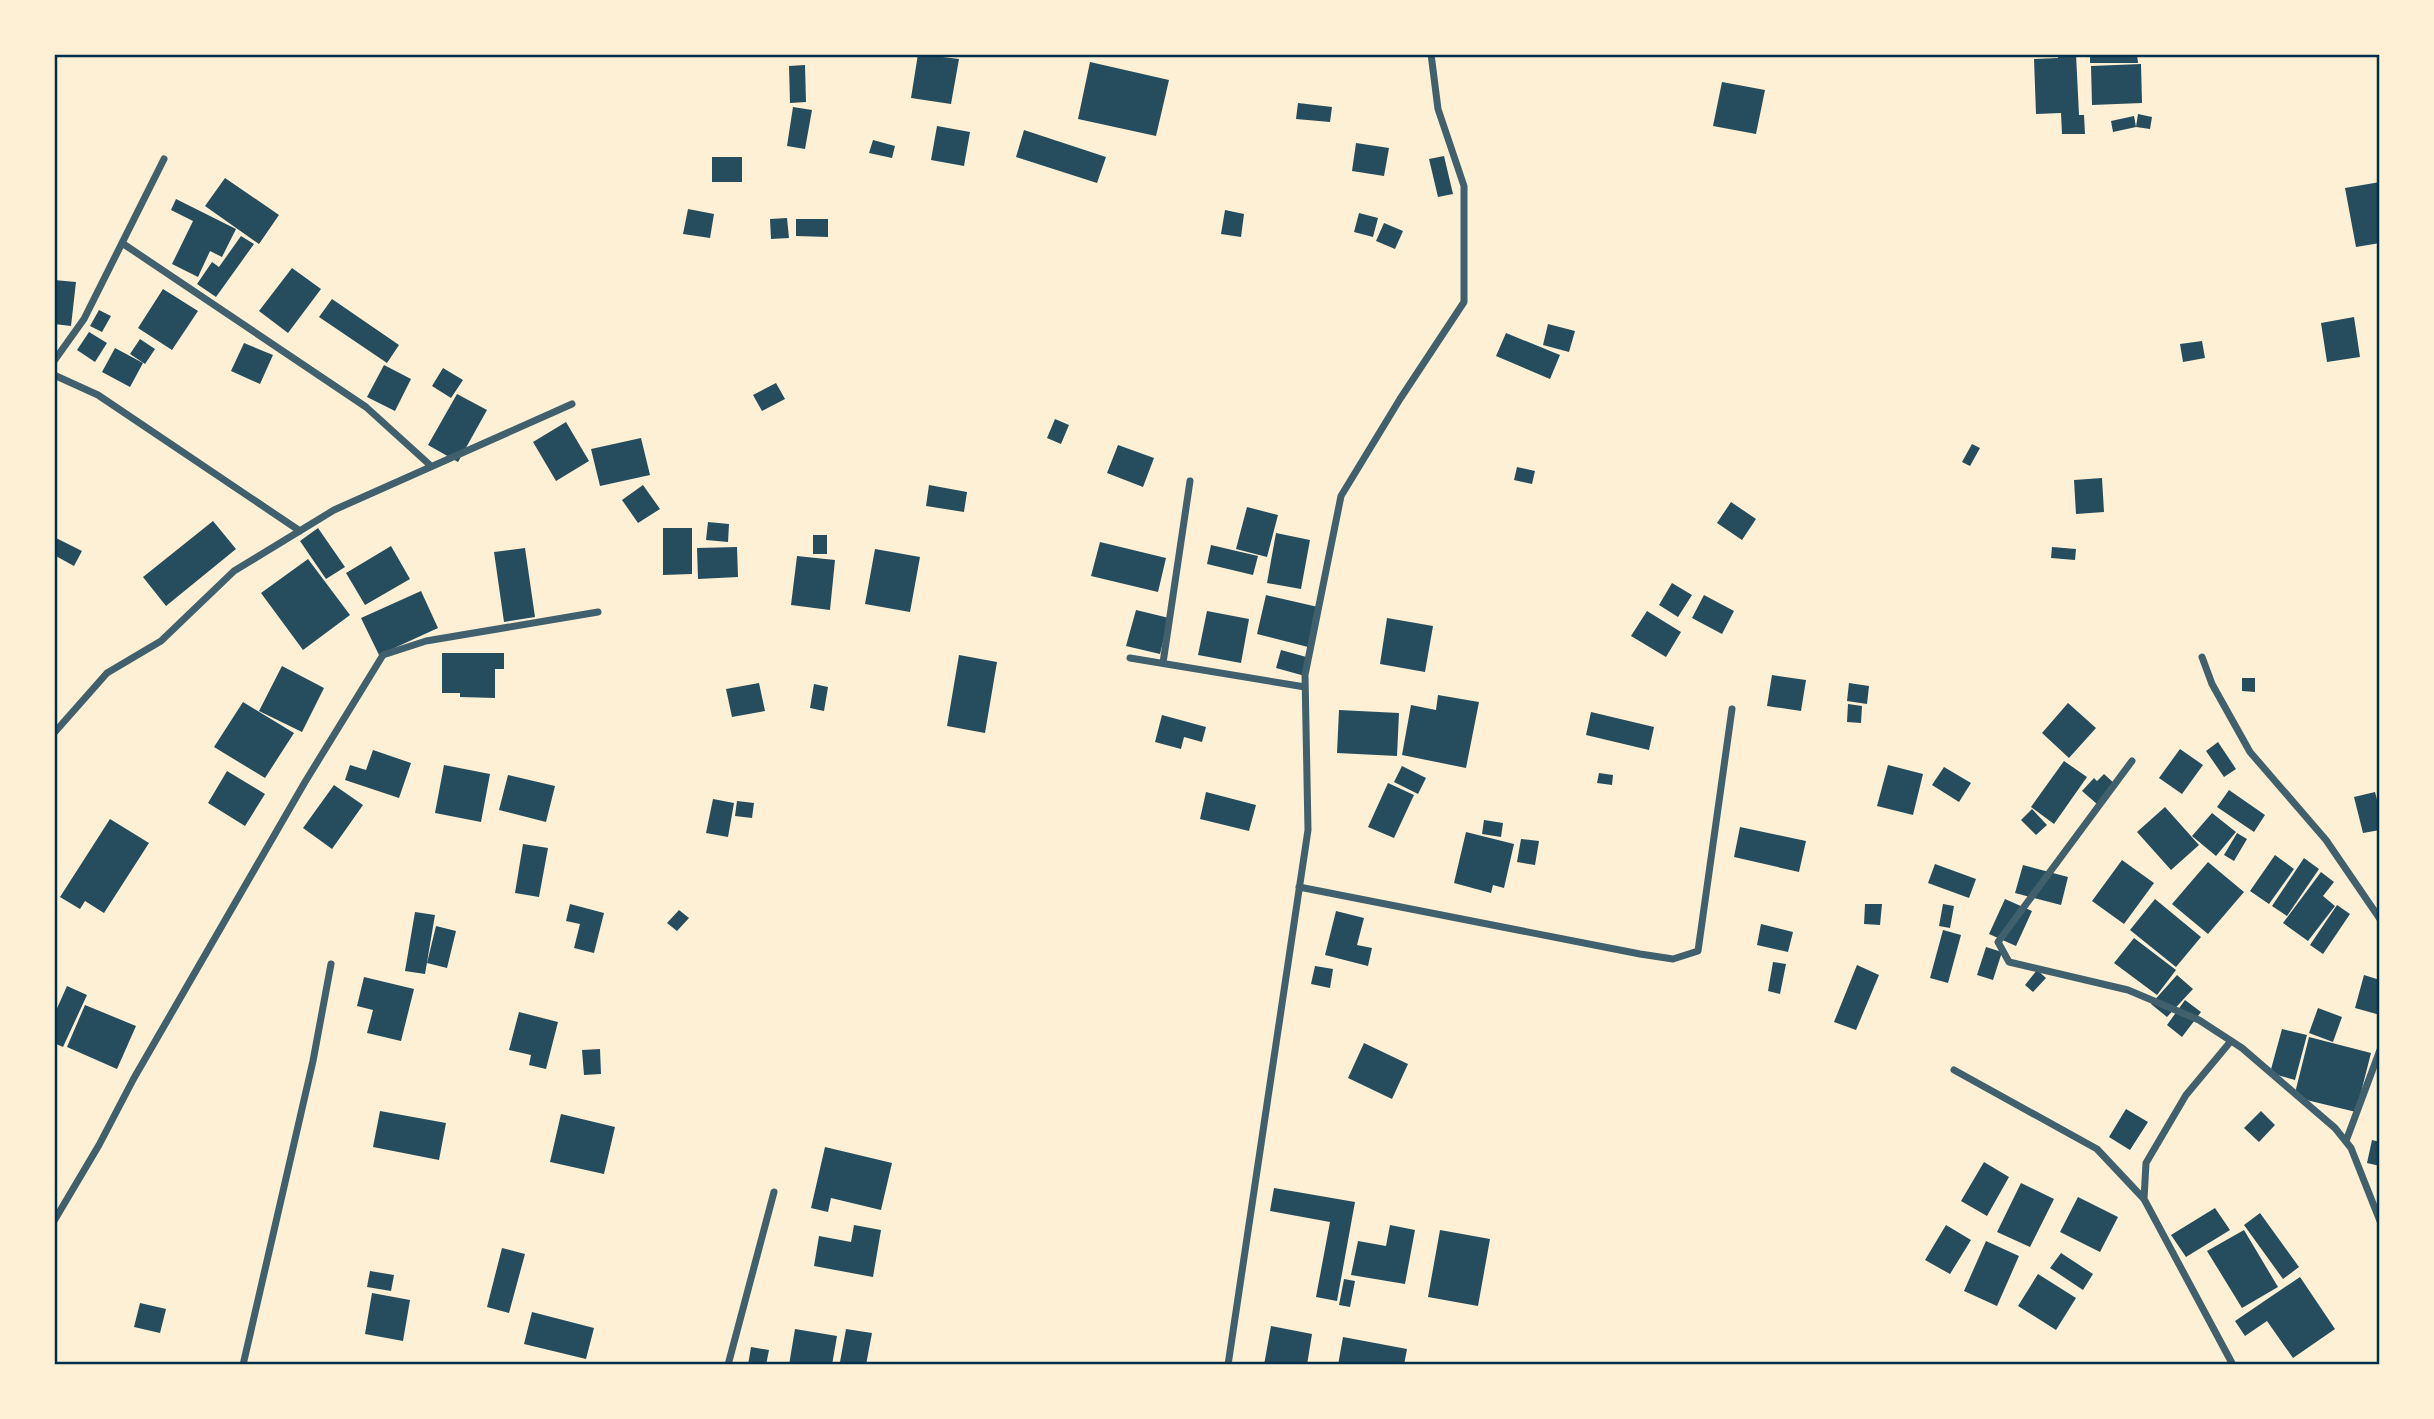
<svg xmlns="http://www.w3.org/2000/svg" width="2434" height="1419" viewBox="0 0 2434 1419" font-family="Rubik,sans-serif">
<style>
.building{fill:#264d5e}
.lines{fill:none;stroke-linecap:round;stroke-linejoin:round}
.minor{stroke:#3f606c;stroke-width:7}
.neatline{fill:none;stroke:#003049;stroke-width:2.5}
</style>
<rect width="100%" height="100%" fill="#fdf0d5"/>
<path class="building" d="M918,54L959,59L951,104L911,98Z
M2058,54H2076L2079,115H2084L2085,134H2062L2061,113L2036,114L2034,59L2058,58Z
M2090,54H2137L2138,63H2090Z
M1090,62L1169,80L1156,136L1078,119Z
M2141,64L2142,103L2092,105L2091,66Z
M805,65L806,102L790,103L789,66Z
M1722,82L1765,90L1756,134L1713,126Z
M1298,103L1332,107L1330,122L1296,119Z
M793,107L812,110L805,149L787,146Z
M2138,114L2152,117L2150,129L2136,127L2113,132L2111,121L2134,116L2136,127Z
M937,126L970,132L964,166L931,160Z
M1024,130L1106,157L1097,183L1016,157Z
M873,140L895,146L892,158L869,153Z
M1356,143L1389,148L1384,176L1352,171Z
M1444,156L1453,194L1438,197L1429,159Z
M712,157H742V182H712Z
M225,178L279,215L259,244L205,206Z
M2380,182V243L2356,247L2345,188Z
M176,199L236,229L222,257L210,251L198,277L172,264L193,221L171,210Z
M688,209L714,214L710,238L683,234Z
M1225,210L1244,214L1241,237L1221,234Z
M1359,213L1378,218L1373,237L1354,232Z
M787,218L789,238L771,239L770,219Z
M796,219H828V237L796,236Z
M1384,223L1403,231L1395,249L1376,241Z
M241,236L254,244L216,297L197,284L212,262L219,267Z
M292,268L321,289L288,333L259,311Z
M54,280L76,282L71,326L54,324Z
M163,289L198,311L172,350L138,328Z
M332,299L399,345L387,363L319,317Z
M99,310L111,316L102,332L90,326Z
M2354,317L2360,357L2327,362L2321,323Z
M1548,324L1575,331L1569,352L1543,345Z
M89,332L107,343L95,362L77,350Z
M1506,333L1560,355L1550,379L1496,356Z
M140,339L155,349L145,364L130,354Z
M2202,341L2205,358L2183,362L2180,344Z
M244,343L273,355L260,384L231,371Z
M115,348L143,363L130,387L102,372Z
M384,365L411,379L395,411L367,397Z
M443,368L463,380L451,398L432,386Z
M776,383L785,399L762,411L753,395Z
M457,394L487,410L458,462L428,445Z
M1055,419L1069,425L1061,444L1047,438Z
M566,422L589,461L556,481L533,442Z
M641,438L650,475L600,486L591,449Z
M1972,444L1980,448L1970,466L1962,462Z
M1118,445L1154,458L1143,487L1107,473Z
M1517,467L1535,471L1532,484L1514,480Z
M2102,478L2104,512L2076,514L2074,480Z
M643,485L660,509L638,523L622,500Z
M929,485L967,492L964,512L926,506Z
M1731,502L1756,519L1742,540L1717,523Z
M1247,507L1278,515L1267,557L1236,549Z
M213,521L236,549L166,606L143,577Z
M708,522L729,524L728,542L706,540Z
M318,528L345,567L326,579L300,541Z
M663,528H692V574L663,575Z
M1276,533L1310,540L1301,589L1267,583Z
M813,535H827V554H813Z
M54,537L82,551L74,566L54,555Z
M1100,542L1166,558L1158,592L1091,576Z
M1211,545L1258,556L1253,575L1207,564Z
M391,546L410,579L365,605L346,573Z
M737,547L738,577L698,579L697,548Z
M2052,547L2076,549L2075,560L2051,558Z
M525,548L535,617L504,622L494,552Z
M875,549L920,557L910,612L865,604Z
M797,556L835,560L830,610L791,605Z
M308,559L350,615L303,650L261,593Z
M1672,583L1692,595L1678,617L1659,605Z
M421,591L438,628L379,655L361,618Z
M1266,595L1318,607L1308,647L1257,634Z
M1704,595L1734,611L1722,634L1692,618Z
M1136,610L1169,618L1160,654L1126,646Z
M1207,611L1249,619L1241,663L1198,655Z
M1647,611L1681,632L1666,657L1631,636Z
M1387,618L1433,626L1425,672L1380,664Z
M1281,650L1310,658L1305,676L1276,668Z
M442,653H504V669H495V698L460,697V693H442Z
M959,655L997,662L985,733L947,726Z
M282,666L324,688L302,732L259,711Z
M1772,675L1806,680L1801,711L1767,706Z
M2242,678H2255V692L2242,691Z
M759,683L765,711L732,717L726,689Z
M1849,683L1869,686L1867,704L1847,701Z
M814,684L828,687L824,711L810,708Z
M1438,695L1479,702L1466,768L1402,755L1411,705L1436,710Z
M243,702L294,733L265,778L214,747Z
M2068,703L2096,728L2069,758L2042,733Z
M1848,704L1862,706L1861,723L1847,722Z
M1339,710L1399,713L1397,756L1337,753Z
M1591,712L1654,727L1649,750L1586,735Z
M1162,715L1206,727L1202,742L1184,737L1181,749L1155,742Z
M2218,742L2236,769L2224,777L2206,751Z
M2180,749L2203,765L2182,794L2159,778Z
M373,750L411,763L399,798L345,780L350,765L366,770Z
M2064,761L2087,777L2054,824L2031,807Z
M444,765L490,774L481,822L435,813Z
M1888,765L1923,774L1913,815L1877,806Z
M1402,766L1426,778L1418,794L1394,782Z
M1944,767L1971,783L1959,802L1932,785Z
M227,771L265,794L245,826L208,803Z
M1599,773L1613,775L1612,785L1597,783Z
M2104,774L2115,784L2097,804L2082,791L2094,778L2097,781Z
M508,775L555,786L546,822L499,810Z
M1388,783L1414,795L1394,838L1368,827Z
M334,785L363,805L332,849L303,828Z
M2229,790L2265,815L2254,832L2217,807Z
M1206,792L1256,805L1249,831L1200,819Z
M2375,792L2380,811V830L2363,833L2354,797Z
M713,799L734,803L728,837L706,833Z
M737,801L754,803L752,818L735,816Z
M2165,807L2199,845L2171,870L2137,832Z
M2032,809L2047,825L2036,835L2021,820Z
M2212,813L2236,832L2216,856L2192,836Z
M110,819L149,843L104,913L85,901L80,909L60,897Z
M1484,820L1503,823L1501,837L1482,834Z
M1740,827L1806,841L1799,872L1734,857Z
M1466,832L1514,844L1504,888L1493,885L1491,893L1454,883Z
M2237,833L2247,839L2234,861L2224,855Z
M1521,839L1539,841L1535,865L1517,862Z
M523,844L548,848L539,897L515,893Z
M2275,855L2294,869L2269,904L2250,891Z
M2304,858L2319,869L2287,916L2272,906Z
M2122,860L2154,883L2124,924L2092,901Z
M2208,862L2244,892L2208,934L2172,904Z
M1935,864L1976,879L1969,898L1928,883Z
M2023,865L2068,877L2061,905L2015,893Z
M2321,872L2334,882L2323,896L2335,906L2308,941L2283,923Z
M2005,899L2032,911L2016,946L1989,934Z
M2155,899L2201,937L2176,967L2130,930Z
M570,904L604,913L594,953L574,948L580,924L566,921Z
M1865,904H1882L1880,925L1864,924Z
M1943,904L1954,906L1950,928L1939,926Z
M2337,905L2350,914L2323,954L2310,945Z
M679,910L689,918L677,931L667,923Z
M1336,911L1364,918L1357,945L1372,948L1368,966L1325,955Z
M415,912L435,915L425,974L405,971Z
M1761,924L1793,932L1788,952L1757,945Z
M436,926L456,931L447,968L427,963Z
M1943,930L1961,935L1948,983L1930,978Z
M2134,938L2176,970L2157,995L2114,963Z
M1986,947L2002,952L1993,980L1977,975Z
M1773,962L1786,964L1780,994L1768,991Z
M1857,965L1879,975L1856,1030L1834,1022Z
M1315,966L1333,969L1330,988L1311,984Z
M2037,970L2046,978L2033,992L2025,985Z
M2177,975L2193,989L2167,1017L2151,1004Z
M2364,975L2380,980V1015L2355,1008Z
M364,977L414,989L401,1041L367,1033L373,1010L357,1006Z
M67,986L87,995L63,1047L54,1043V1015Z
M2185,1000L2201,1012L2182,1037L2167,1025Z
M85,1005L136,1026L117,1069L67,1047Z
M2318,1008L2342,1017L2333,1042L2309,1033Z
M519,1012L558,1022L546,1069L529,1065L531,1055L509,1050Z
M2282,1029L2307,1035L2295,1080L2270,1073Z
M2309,1037L2371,1053L2356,1112L2294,1097Z
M1364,1043L1408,1064L1392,1099L1348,1078Z
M600,1049L601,1074L584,1075L582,1050Z
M2126,1109L2148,1122L2130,1150L2109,1137Z
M380,1111L446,1123L439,1160L373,1147Z
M2261,1111L2275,1125L2259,1142L2244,1128Z
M561,1114L615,1127L604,1174L550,1162Z
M2372,1140L2380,1142V1166L2367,1163Z
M825,1147L892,1163L881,1210L831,1198L828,1212L811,1208Z
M1984,1162L2009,1177L1987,1216L1961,1201Z
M2021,1183L2054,1199L2030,1247L1997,1232Z
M1274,1188L1355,1202L1337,1301L1316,1297L1330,1222L1270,1211Z
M2078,1197L2118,1217L2100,1252L2060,1232Z
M2215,1208L2230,1230L2186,1257L2171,1235Z
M2260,1213L2299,1267L2283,1279L2244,1225Z
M854,1225L881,1230L873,1277L814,1266L819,1236L851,1242Z
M1390,1225L1415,1230L1405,1284L1351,1275L1358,1241L1386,1246Z
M1946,1225L1971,1240L1950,1274L1925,1260Z
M1440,1230L1490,1239L1478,1306L1428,1297Z
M2244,1230L2278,1287L2242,1308L2207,1251Z
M1986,1241L2019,1256L1997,1306L1964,1291Z
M502,1248L525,1254L509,1313L487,1307Z
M2061,1253L2093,1274L2083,1290L2050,1268Z
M370,1271L394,1275L391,1291L367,1287Z
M2038,1274L2076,1298L2056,1330L2018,1306Z
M2300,1277L2335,1329L2293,1358L2267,1321L2245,1336L2235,1321Z
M1344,1279L1355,1281L1350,1307L1339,1305Z
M372,1293L410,1300L403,1341L365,1334Z
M140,1303L166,1309L160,1333L134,1327Z
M532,1312L594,1328L586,1359L524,1344Z
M1271,1326L1312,1334L1307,1365H1264Z
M795,1329L837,1336L832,1365H789Z
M846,1329L872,1333L866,1365L840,1362Z
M1343,1337L1407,1349L1404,1365H1338Z
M751,1347L769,1350L766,1365H748Z"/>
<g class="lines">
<path class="minor" d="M122,243L366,407L431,466
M54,361L84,319L164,159
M54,375L98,395L300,531
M2202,657L2212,684L2250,752L2326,840L2380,919
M1130,658L1305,687
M1163,663L1190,481
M54,733L107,673L161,641L234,571L334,510L572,404
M2132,761L1998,942L2009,962L2128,990L2199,1020L2242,1048L2335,1128L2351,1148L2380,1221
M1299,887L1640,954L1673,959L1698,951L1732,709
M1954,1070L2097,1149L2144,1199L2233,1365
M2346,1141L2380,1050
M2144,1199L2146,1163L2186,1095L2231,1041
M54,1221L99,1145L134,1078L305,782L383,655L426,641L598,612
M243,1365L313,1061L331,964
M728,1365L774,1192
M1228,1365L1308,830L1305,675L1341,496L1400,399L1464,302V186L1438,109L1431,54"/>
</g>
<rect width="2434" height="1419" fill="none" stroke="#fdf0d5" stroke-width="112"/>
<rect x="56" y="56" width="2322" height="1307" class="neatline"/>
</svg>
